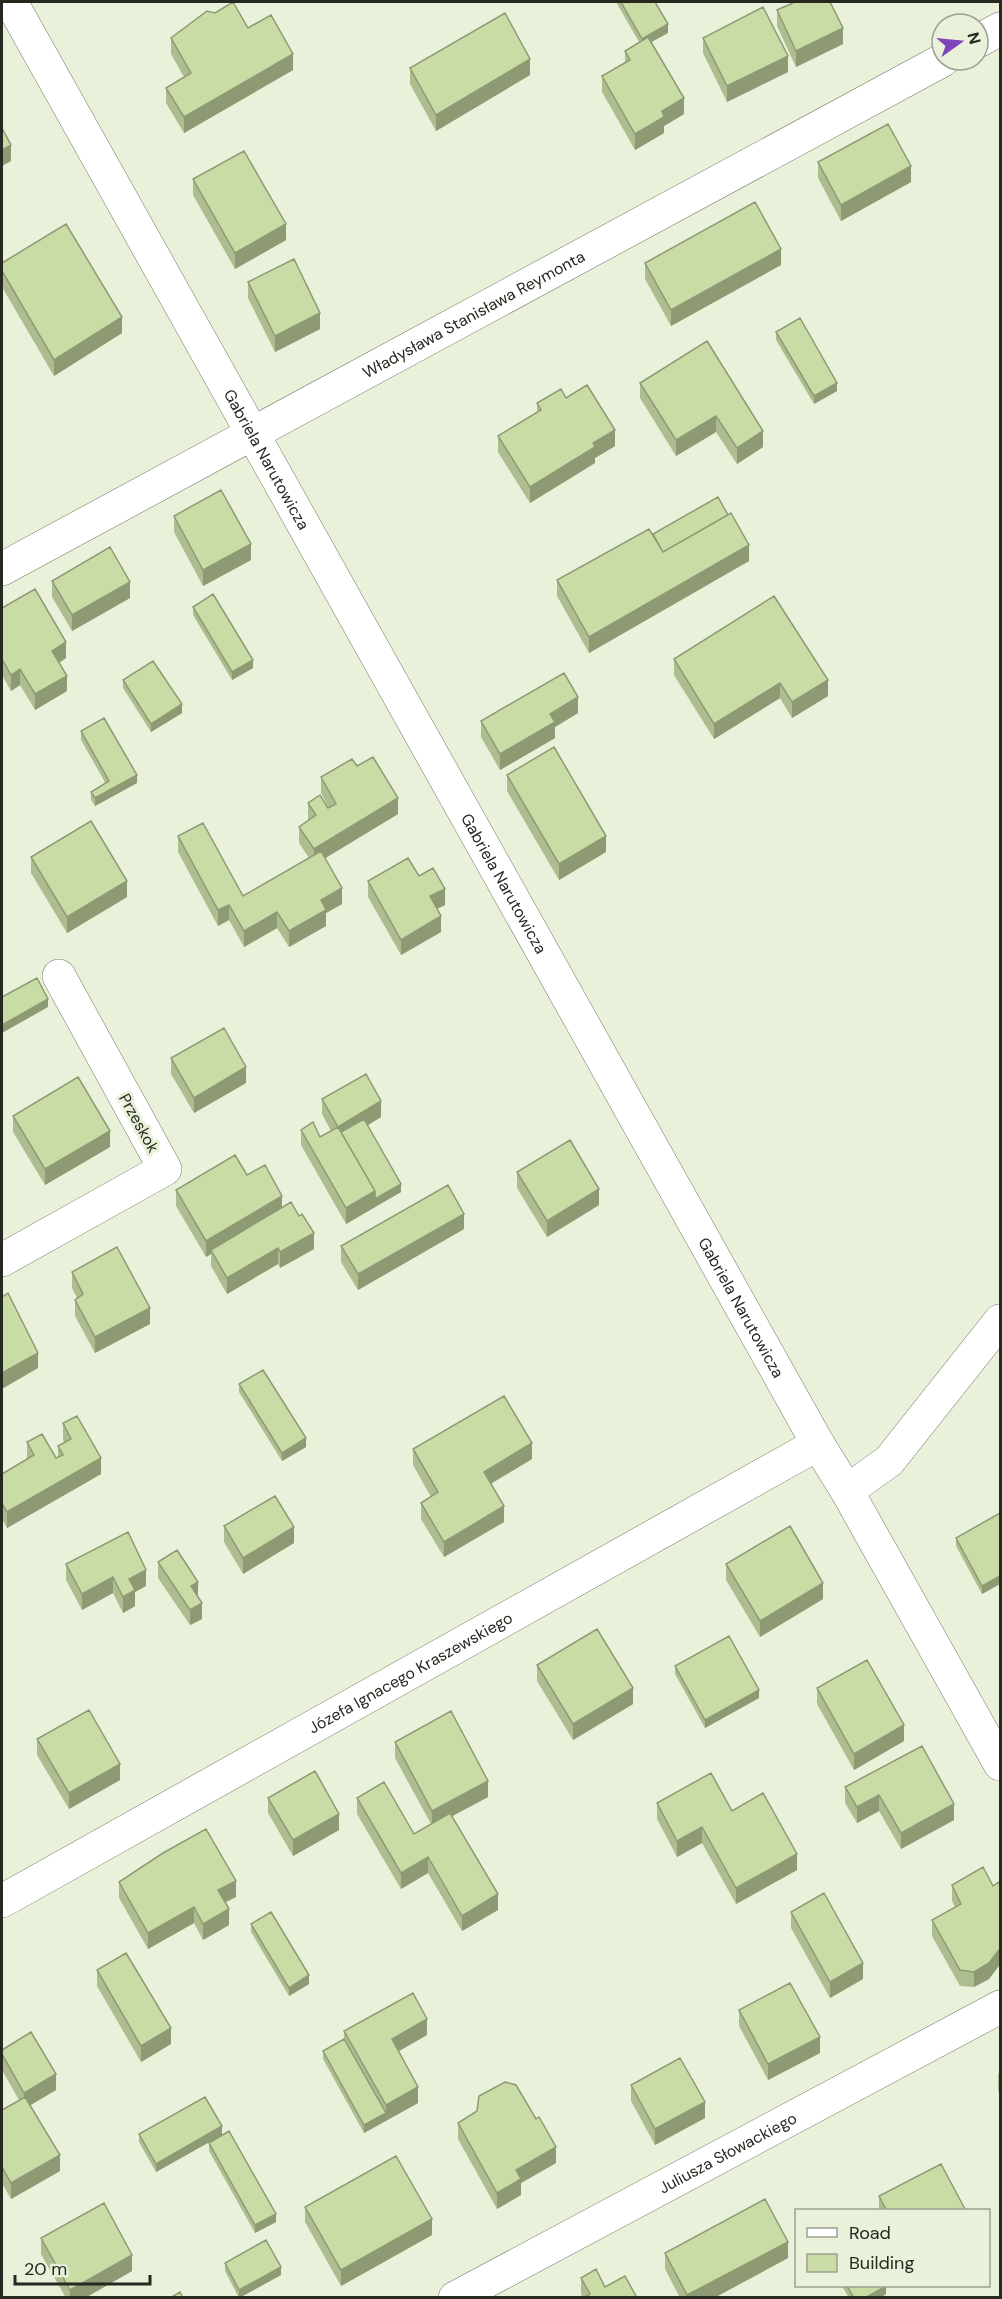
<svg xmlns="http://www.w3.org/2000/svg" width="1002" height="2299" viewBox="0 0 1002 2299" font-family="'DM Sans',sans-serif">
<style>
.lines{fill:none;stroke-linecap:round;stroke-linejoin:round}
.minor-casing{stroke:#747b66;stroke-width:34}
.minor{stroke:#fff;stroke-width:33}
.wall{fill:#aebd8f}
.shaded-wall{fill:#8d9a74}
.building{fill:#cadca6;stroke:#8d9a74;stroke-width:1.5}
.labels{text-anchor:middle;dominant-baseline:central;stroke-width:6;stroke-linejoin:round;paint-order:stroke}
.street-label{font-size:16px;fill:#262920;stroke:#e9f1da}
</style>
<rect width="100%" height="100%" fill="#e9f1da"/>
<g class="lines">
<defs>
<g id="minor">
<path id="s1" d="M11,2L818,1444L847,1491L1000,1764"/>
<path d="M978,41L1000,29"/>
<path id="s2" d="M2,569L943,60"/>
<path d="M2,1260L165,1169L59,976"/>
<path d="M847,1491L889,1461L1000,1321"/>
<path id="s3" d="M2,1901L818,1444"/>
<path id="s4" d="M455,2298L1000,2007"/>
</g>
</defs>
<use href="#minor" class="minor-casing"/>
<use href="#minor" class="minor"/>
</g>
<path class="wall" d="M616,2H655L668,33L651,42L684,114L664,126V133L635,150L602,92V76L625,62V51L639,42Z
M777,10L843,44L796,67L777,26Z
M248,28L293,70L184,133L166,103V88L184,77L171,54V38Z
M703,38L788,72L727,102L703,53Z
M410,68L530,75L436,131L410,84Z
M818,162L911,182L841,221L818,178Z
M193,179L286,240L235,269L193,195Z
M2,263L122,333L54,376L2,287Z
M645,263L781,265L671,326L645,279Z
M248,282L320,329L275,352L248,298Z
M776,332L837,391L814,404L776,340Z
M640,383L763,431V447L737,464L716,432L676,456L640,398Z
M566,398L615,446L595,458V463L530,503L498,452V436L537,412V403Z
M174,516L251,560L203,586L174,532Z
M653,534L749,561L589,653L557,596V580Z
M52,581L130,598L72,631L52,597Z
M774,596L828,696L792,718L780,698L714,739L674,675V659Z
M193,607L253,668L232,680L193,615Z
M2,608L66,658L59,663L67,691L35,710L20,685L11,691L2,675Z
M123,680L182,713L151,732L123,688Z
M578,713L555,727V738L500,770L481,737V721Z
M81,731L137,783L95,806L91,800V792L106,784L81,740Z
M357,766L398,814L325,858L342,904L326,913V926L289,947L277,928L244,947L229,920L218,926L178,852V836L243,896L309,858L299,843V827L308,820V803L329,808L321,793V777Z
M507,775L606,852L559,880L507,791Z
M31,857L127,897L67,933L31,873Z
M419,876L445,905L437,909L441,932L401,955L368,897V881Z
M171,1058L246,1083L194,1113L171,1074Z
M322,1099L381,1117L368,1125L401,1192L346,1224L301,1145V1130L320,1137L331,1131L322,1114Z
M13,1116L110,1147L45,1185L13,1132Z
M517,1172L599,1205L547,1237L517,1188Z
M247,1175L282,1207L314,1249L280,1268L278,1264L227,1294L211,1266V1254L206,1257L176,1206V1190Z
M464,1229L358,1290L341,1262V1246Z
M72,1272L150,1324L95,1353L75,1316V1300L77,1298L72,1288Z
M239,1384L306,1447L282,1461L239,1392Z
M63,1423L101,1474L7,1528L2,1519V1474L27,1459V1442L56,1458L58,1457V1446L64,1442L63,1439Z
M413,1449L532,1459L491,1483L504,1522L444,1557L421,1519V1503L431,1497L413,1465Z
M1000,1513V1584L982,1594L956,1546V1538Z
M224,1526L294,1543L243,1574L224,1542Z
M158,1562L198,1597L202,1619L190,1625L158,1578Z
M66,1564L146,1586L135,1592V1606L123,1613L113,1593L82,1610L66,1580Z
M726,1564L823,1599L760,1637L726,1580Z
M537,1665L633,1704L573,1740L537,1681Z
M675,1666L759,1698L705,1728L675,1674Z
M817,1688L904,1741L854,1770L817,1704Z
M37,1739L120,1780L69,1809L37,1755Z
M395,1742L488,1797L452,1816L498,1910L462,1931L428,1873L401,1889L357,1814V1798L414,1834L431,1824L395,1758Z
M922,1746L954,1820L901,1849L879,1811L857,1823L845,1803V1787Z
M268,1798L339,1830L293,1856L268,1813Z
M657,1803L732,1811L797,1870L736,1904L702,1843L677,1857L657,1819Z
M119,1882L236,1897L225,1902L229,1925L203,1940L194,1923L148,1949L119,1898Z
M952,1885L998,1967L989,1979L974,1987L960,1986L932,1936V1920L955,1907L952,1901Z
M791,1912L863,1979L830,1998L791,1928Z
M251,1924L309,1984L289,1996L251,1932Z
M97,1970L171,2044L141,2062L97,1986Z
M739,2010L820,2053L768,2080L739,2026Z
M344,2031L427,2035L399,2051L418,2103L364,2133L323,2059V2051L344,2039Z
M2,2050L56,2090L30,2105L60,2171L11,2199L2,2183V2110L19,2100L2,2070Z
M1000,2072V2096L998,2090V2074Z
M631,2085L705,2118L655,2145L631,2101Z
M458,2123L556,2163L521,2183V2195L497,2209L458,2139Z
M139,2134L222,2135L156,2172L139,2142Z
M209,2143L276,2222L255,2233L209,2151Z
M879,2196L966,2211H879Z
M305,2207L432,2235L341,2286L305,2222Z
M41,2238L132,2271L85,2298H66L41,2254Z
M665,2253L788,2258L714,2298H680L665,2269Z
M225,2263L281,2275L239,2298L225,2271Z
M581,2278L637,2298H583L581,2294Z
M842,2286H885L886,2294L880,2298H849Z"/>
<path class="shaded-wall" d="M668,24V33L642,47V39Z
M843,28V44L796,67V51Z
M293,54V70L184,133V117Z
M788,56V72L727,102V86Z
M530,59V75L436,131V115Z
M684,98V114L664,126V133L635,150V134L662,111Z
M11,145V161L2,166V150Z
M911,166V182L841,221V205Z
M286,224V240L235,269V253Z
M781,249V265L671,326V310Z
M320,313V329L275,352V336Z
M122,317V333L54,376V360Z
M837,383V391L814,404V396Z
M716,416V432L676,456V440Z
M615,430V446L595,458V463L530,503V487L593,443Z
M763,431V447L737,464V448Z
M251,544V560L203,586V570Z
M749,545V561L589,653V637Z
M130,582V598L72,631V615Z
M66,642V658L52,667V651Z
M253,660V668L232,680V672Z
M20,669V685L11,691V675Z
M67,676V691L35,710V694Z
M828,680V696L792,718V702Z
M780,683V698L714,739V724Z
M578,697V713L555,727V738L500,770V754L550,714Z
M182,704V713L151,732V724Z
M137,775V783L95,806V798Z
M398,798V814L314,865V849Z
M606,836V852L559,880V864Z
M127,881V897L67,933V917Z
M342,888V904L326,913V926L289,947V931L321,900Z
M445,889V905L430,912V896Z
M229,905V920L218,926V910Z
M277,912V928L244,947V931Z
M441,916V932L401,955V940Z
M48,999V1007L2,1033V1025Z
M246,1067V1083L194,1113V1098Z
M381,1101V1117L342,1141L338,1127Z
M110,1131V1147L45,1185V1169Z
M401,1184V1192L375,1207V1199Z
M599,1189V1205L547,1237V1221Z
M375,1191V1207L346,1224V1208Z
M282,1196V1212L211,1250V1254L206,1257V1241Z
M464,1214V1229L358,1290V1274Z
M314,1233V1249L280,1268V1252Z
M278,1248V1264L227,1294V1278Z
M150,1308V1324L95,1353V1337Z
M38,1353V1368L2,1389V1373Z
M306,1438V1447L282,1461V1453Z
M532,1443V1459L484,1488V1472Z
M101,1458V1474L7,1528V1512Z
M504,1506V1522L444,1557V1542Z
M294,1527V1543L243,1574V1558Z
M146,1570V1586L135,1592V1606L123,1613V1597L129,1579Z
M1000,1576V1584L982,1594V1586Z
M113,1577V1593L82,1610V1594Z
M198,1582V1598L191,1586Z
M823,1583V1599L760,1637V1621Z
M202,1603V1619L190,1625V1610Z
M633,1688V1704L573,1740V1724Z
M759,1690V1698L705,1728V1720Z
M904,1725V1741L854,1770V1754Z
M120,1764V1780L69,1809V1793Z
M488,1781V1797L432,1827V1811Z
M879,1795V1811L857,1823V1807Z
M954,1804V1820L901,1849V1833Z
M339,1814V1830L293,1856V1840Z
M702,1827V1843L677,1857V1841Z
M797,1854V1870L736,1904V1888Z
M428,1857V1873L401,1889V1873Z
M236,1881V1897L218,1906V1890Z
M498,1894V1910L462,1931V1916Z
M194,1907V1923L148,1949V1933Z
M229,1909V1925L203,1940V1924Z
M1000,1949V1965L998,1967L989,1979L974,1987V1972Z
M863,1963V1979L830,1998V1982Z
M309,1975V1984L289,1996V1988Z
M427,2019V2035L392,2055V2039Z
M171,2028V2044L141,2062V2046Z
M820,2037V2053L768,2080V2064Z
M56,2074V2090L24,2109V2093Z
M418,2087V2103L364,2133V2125L386,2113V2105Z
M705,2102V2118L655,2145V2129Z
M222,2126V2135L156,2172V2164Z
M556,2147V2163L521,2183V2195L497,2209V2193L516,2170Z
M60,2155V2171L11,2199V2183Z
M276,2214V2222L255,2233V2225Z
M432,2219V2235L341,2286V2270Z
M788,2242V2258L714,2298H687V2295Z
M132,2255V2271L85,2298H70V2290Z
M281,2267V2275L239,2298V2290Z
M886,2286V2294L880,2298H865Z"/>
<path class="building" d="M233,2L248,28L271,15L293,54L184,117L166,88L191,73L171,38L207,11L215,13Z
M621,2H655L668,24L642,39Z
M795,2H830L843,28L796,51L777,10Z
M763,7L788,56L727,86L703,38Z
M505,13L530,59L436,115L410,68Z
M648,37L684,98L662,111L664,117L635,134L602,76L630,60L625,51Z
M888,124L911,166L841,205L818,162Z
M2,128L11,145L2,150Z
M244,151L286,224L235,253L193,179Z
M755,202L781,249L671,310L645,263Z
M66,224L122,317L54,360L2,271V263Z
M294,259L320,313L275,336L248,282Z
M800,318L837,383L814,396L776,332Z
M707,341L763,431L737,448L716,416L676,440L640,383Z
M587,385L615,430L593,443L595,447L530,487L498,436L541,410L537,403L561,389L566,398Z
M221,490L251,544L203,570L174,516Z
M718,497L728,515L663,552L653,534Z
M731,513L749,545L589,637L557,580L649,529L663,552Z
M110,547L130,582L72,615L52,581Z
M35,589L66,642L52,651L67,676L35,694L20,669L11,675L2,659V608Z
M213,594L253,660L232,672L193,607Z
M774,596L828,680L792,702L780,683L714,724L674,659Z
M153,661L182,704L151,724L123,680Z
M564,673L578,697L550,714L555,722L500,754L481,721Z
M104,718L137,775L95,798L91,792L109,781L81,731Z
M554,747L606,836L559,864L507,775Z
M373,757L398,798L314,849L299,827L316,815L308,803L320,795L328,808L336,804L321,777L352,759L357,766Z
M91,821L127,881L67,917L31,857Z
M203,823L243,896L321,851L342,888L321,900L326,910L289,931L277,912L244,931L229,905L218,910L178,836Z
M408,858L419,876L433,868L445,889L430,896L441,916L401,940L368,881Z
M37,978L48,999L2,1025V997Z
M224,1028L246,1067L194,1098L171,1058Z
M366,1074L381,1101L338,1127L322,1099Z
M78,1077L110,1131L45,1169L13,1116Z
M364,1119L401,1184L375,1199V1191L341,1132Z
M313,1122L320,1137L338,1127L375,1191L346,1208L301,1130Z
M570,1140L599,1189L547,1221L517,1172Z
M235,1155L247,1175L265,1165L282,1196L206,1241L176,1190Z
M448,1185L464,1214L358,1274L341,1246Z
M291,1202L299,1216L302,1214L314,1233L280,1252L278,1248L227,1278L211,1250Z
M117,1247L150,1308L95,1337L75,1300L83,1294L72,1272Z
M8,1293L38,1353L2,1373V1297Z
M263,1370L306,1438L282,1453L239,1384Z
M504,1396L532,1443L484,1472L504,1506L444,1542L421,1503L438,1492L413,1449Z
M77,1416L101,1458L7,1512L2,1503V1474L34,1455L27,1442L42,1434L56,1458L63,1455L58,1446L71,1439L63,1423Z
M275,1496L294,1527L243,1558L224,1526Z
M1000,1513V1576L982,1586L956,1538Z
M790,1526L823,1583L760,1621L726,1564Z
M128,1532L146,1570L129,1579L135,1590L123,1597L113,1577L82,1594L66,1564Z
M177,1550L198,1582L191,1586L202,1603L190,1610L158,1562Z
M597,1629L633,1688L573,1724L537,1665Z
M729,1636L759,1690L705,1720L675,1666Z
M867,1660L904,1725L854,1754L817,1688Z
M89,1710L120,1764L69,1793L37,1739Z
M451,1711L488,1781L432,1811L395,1742Z
M922,1746L954,1804L901,1833L879,1795L857,1807L845,1787Z
M315,1771L339,1814L293,1840L268,1798Z
M711,1773L732,1811L763,1793L797,1854L736,1888L702,1827L677,1841L657,1803Z
M384,1782L414,1834L450,1813L498,1894L462,1916L428,1857L401,1873L357,1798Z
M206,1829L236,1881L218,1890L229,1909L203,1924L194,1907L148,1933L119,1882L163,1853Z
M983,1867L993,1886L999,1882L1000,1885V1949L998,1951L989,1963L974,1972L960,1970L932,1920L961,1904L952,1885Z
M824,1893L863,1963L830,1982L791,1912Z
M271,1912L309,1975L289,1988L251,1924Z
M126,1953L171,2028L141,2046L97,1970Z
M790,1983L820,2037L768,2064L739,2010Z
M413,1993L427,2019L392,2039L418,2087L386,2105L344,2031Z
M31,2032L56,2074L24,2093L2,2054V2050Z
M344,2039L386,2113L364,2125L323,2051Z
M680,2058L705,2102L655,2129L631,2085Z
M505,2082L516,2085L536,2119L539,2117L556,2147L516,2170L521,2179L497,2193L458,2123L477,2111L479,2096Z
M25,2097L60,2155L11,2183L2,2167V2110Z
M205,2097L222,2126L156,2164L139,2134Z
M229,2131L276,2214L255,2225L209,2143Z
M396,2156L432,2219L341,2270L305,2207Z
M941,2164L966,2211H887L879,2196Z
M765,2199L788,2242L687,2295L665,2253Z
M104,2203L132,2255L70,2290L41,2238Z
M266,2240L281,2267L239,2290L225,2263Z
M596,2269L605,2287L625,2276L637,2298H584L590,2294L581,2278Z
M847,2286H886L865,2298H854Z
M180,2292L183,2298H170Z"/>
<g class="labels">
<g class="street-label">
<text stroke="none"><textPath href="#s2" startOffset="536">Władysława Stanisława Reymonta</textPath></text>
<text stroke="none"><textPath href="#s1" startOffset="524">Gabriela Narutowicza</textPath></text>
<text stroke="none"><textPath href="#s1" startOffset="1010">Gabriela Narutowicza</textPath></text>
<text transform="translate(139 1123) rotate(61)">Przeskok</text>
<text stroke="none"><textPath href="#s1" startOffset="1496">Gabriela Narutowicza</textPath></text>
<text stroke="none"><textPath href="#s3" startOffset="468">Józefa Ignacego Kraszewskiego</textPath></text>
<text stroke="none"><textPath href="#s4" startOffset="309">Juliusza Słowackiego</textPath></text>
</g>
</g>
<rect width="1002" height="2299" fill="none" stroke="#262920" stroke-width="6"/>
<rect x="795" y="2209" width="195" height="78" fill="#e9f1da" stroke="#9ba190" stroke-width="1.5"/>
<rect x="807" y="2228" width="30" height="9" fill="#ffffff" stroke="#9ba190" stroke-width="1.5"/>
<text x="849" y="2239" font-size="18" fill="#262920">Road</text>
<rect x="807" y="2254" width="30" height="18" fill="#cadca6" stroke="#9ba190" stroke-width="1.5"/>
<text x="849" y="2269" font-size="18" fill="#262920">Building</text>
<g transform="translate(960 42) rotate(75)"><circle r="28" fill="#e9f1da" stroke="#9ba190" stroke-width="1.5"/>
<path d="M0-4.5L10 22L0 15L-10 22Z" fill="#7e44ba"/>
<text y="-9" font-size="16" font-weight="bold" text-anchor="middle" fill="#262920">N</text>
</g>
<path d="M15 2275v9h135v-9" fill="none" stroke="#262920" stroke-width="3"/>
<text x="24" y="2275" font-size="18" fill="#262920" stroke="#e9f1da" stroke-width="4.5" paint-order="stroke">20 m</text>
</svg>
